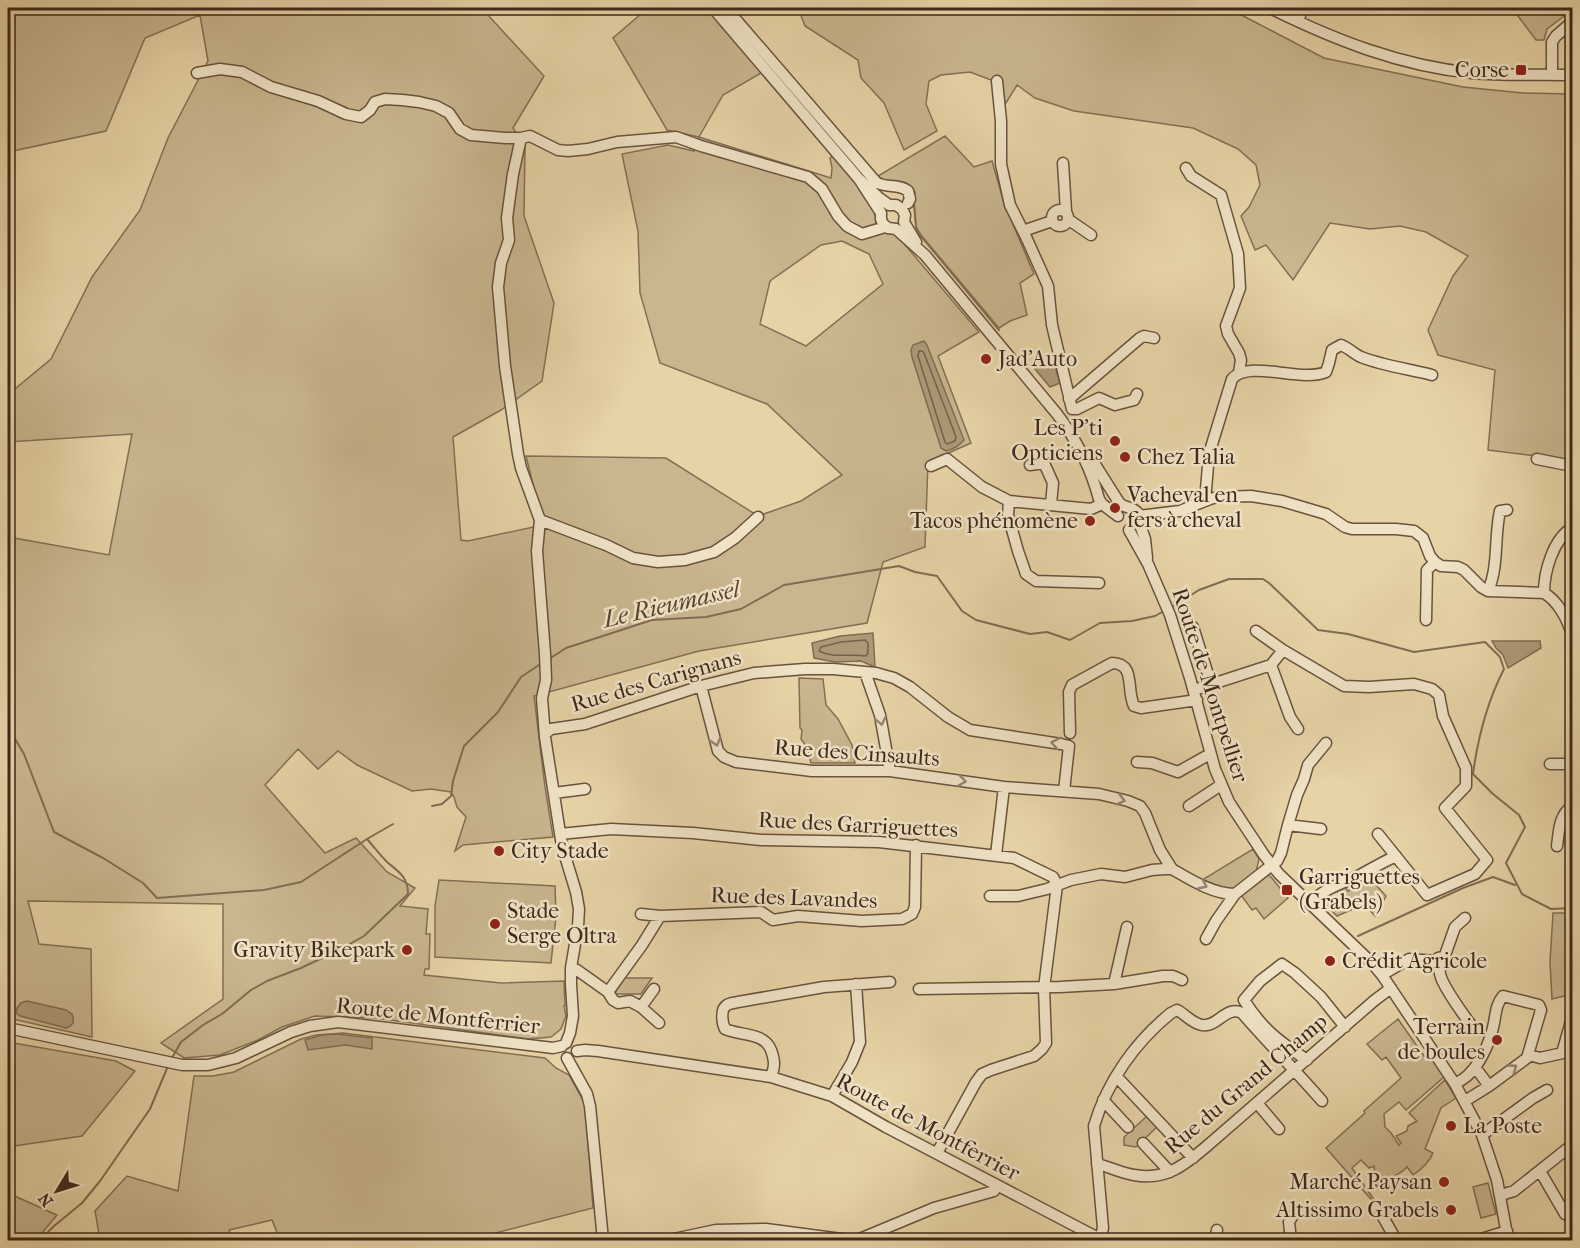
<svg xmlns="http://www.w3.org/2000/svg" width="1580" height="1248" viewBox="0 0 1580 1248" font-family="'IM FELL French Canon',serif">
<style>
.green{fill:#c9b68e;stroke:#846f54;stroke-width:1.5;fill-rule:evenodd}
.water{fill:#ad9977;stroke:#816c52;stroke-width:1.5}
.lines{fill:none;stroke-linecap:round;stroke-linejoin:round}
.shore{stroke:#766049;stroke-width:1.5}
.stream{stroke:#816c52;stroke-width:2}
.minor-casing{stroke:#68533e;stroke-width:13}
.minor{stroke:#efe2c5;stroke-width:10}
.oneway{stroke:#968570}
.poi-dot{fill:#8f2418;stroke:#efe2c5;stroke-width:2}
.labels{text-anchor:middle;dominant-baseline:central;stroke-width:5;stroke-linejoin:round;paint-order:stroke}
.poi-label{font-size:22px;fill:#3e281b;stroke:#efe2c5;text-anchor:start}
.street-label{font-size:22px;fill:#3e281b;stroke:#efe2c5}
.water-label{font-size:24px;font-style:italic;fill:#5a4432;stroke:#efe2c5}
</style>
<rect width="100%" height="100%" fill="#e6d3a6"/>
<filter id="stains"><feTurbulence type="fractalNoise" baseFrequency=".00333" numOctaves="4"/><feColorMatrix values="0 0 0 0 .2 0 0 0 0 .09 0 0 0 0 .02 0 0 0 .5 -.17"/></filter>
<radialGradient id="worn" r=".72"><stop offset=".6" stop-color="#630" stop-opacity="0"/><stop offset="1" stop-color="#630" stop-opacity=".3"/></radialGradient>
<path class="green" d="M8,8H491L487,14L544,76L513,128L525,147L524,216L554,303L542,381L501,410L453,437L461,540L468,541L543,525L526,456L666,458L758,516L801,501L842,475L767,404L660,363L640,293L638,231L622,154L668,145L694,151L699,137L667,130L613,38L648,8H706L763,72L723,95L699,137L831,178L832,168L830,158L834,155C846,170 877,205 876,223L884,231L895,233L979,332L938,356L971,443L928,462L925,547L883,562L867,623L699,651L534,696L545,787L553,837L463,845L455,851L466,817L457,807L454,797L451,792L431,789L412,791L357,765L338,751L318,769L298,749L265,785L325,853L356,838L387,872L415,888L400,906L428,909L426,934H430L429,969H425L424,975L501,983L564,981L565,1006H564L566,1016L561,1029L551,1037L528,1039L376,1018L315,1016L282,1027L258,1040L220,1055L184,1058L161,1043L223,999V904L28,901L39,944L91,949L92,1037L8,1018V537L109,555L132,434L8,442V383L16,388L51,359L92,277L140,210L168,138L208,61L200,15L145,38L106,131L8,152ZM842,241L869,254L883,284L806,346L760,324L770,281L821,245Z
M798,8H1228L1324,58L1463,87L1523,93L1572,94V463L1537,456L1488,450L1495,370L1438,355L1428,330L1453,276L1468,256L1426,232L1400,226L1370,229L1330,223L1293,280L1266,245L1255,250L1241,216L1249,207L1260,185L1256,165L1238,149L1193,128L1074,111L1035,98L1017,85L1004,106L994,81L970,72L941,75L929,81L926,104L937,131L904,150L884,103L861,78L858,60L805,26Z
M1512,8H1572V10L1547,29L1544,40H1536Z
M945,136L974,167L992,161L1004,203L1034,274L1020,283L1027,315L1010,321L999,328L921,235L916,227L914,205L915,192L913,189L909,185L904,182L885,181L878,176Z
M799,678L823,679L826,705L838,719L852,745L855,763H811L807,747L801,739L802,730L800,728Z
M1253,849L1259,859L1256,872L1237,887L1229,890L1202,880Z
M1268,875L1271,877L1288,898L1264,919L1256,908L1252,910L1241,895Z
M1368,876L1386,896L1375,916L1364,904L1337,916L1324,903V898L1327,896L1330,904L1334,910L1337,908L1339,910L1349,899L1344,894L1341,896L1337,891L1345,887L1348,891L1354,888L1351,884Z
M439,880L555,886L556,917L551,963L435,957V906Z
M1553,913H1572V994L1552,999L1550,962Z
M626,976L627,978H652L641,994H614Z
M1398,1019L1424,1056L1429,1053L1444,1077L1406,1110L1399,1102L1384,1114L1385,1127L1391,1133L1399,1145L1401,1143L1396,1136L1407,1131L1408,1126L1417,1121L1409,1113L1411,1111L1445,1080L1456,1098L1441,1108L1425,1149L1433,1153C1429,1163 1422,1169 1413,1175L1407,1167L1403,1171L1376,1187L1374,1166L1369,1168L1361,1160L1352,1168L1377,1204L1376,1205L1326,1148L1365,1113L1364,1111L1401,1078L1386,1057L1382,1060L1367,1044Z
M343,1033L545,1058L556,1068L569,1075L585,1104L593,1208L468,1240H280L272,1220L229,1230L232,1240H100L95,1211L127,1176L178,1191L194,1076H213L234,1072L301,1039L316,1035Z
M8,1042L116,1061L135,1071L82,1136L8,1147Z
M1147,1116L1157,1127L1136,1147L1124,1145V1137Z
M1488,1183L1496,1214L1481,1218L1473,1187Z
M8,1193L57,1215L36,1240H8Z"/>
<path class="water" d="M924,341L927,345L964,440C959,446 954,449 946,451L941,448L912,357L911,350L913,345Z
M1053,360L1060,383L1050,387L1035,369L1036,364Z
M873,633L875,667L861,661L835,662L814,658L812,643L840,636Z
M1492,641H1540L1541,648L1508,668L1503,655L1496,648Z
M27,1001L66,1010L72,1014C75,1021 73,1026 66,1028L20,1016L16,1013L17,1008L21,1003Z
M336,1034L372,1038V1049L345,1045L308,1050L305,1040L322,1035Z"/>
<g class="lines">
<path class="shore" d="M919,351H922L924,353L956,437L955,441L947,444L945,442L918,356Z
M865,640L868,643V653L866,656C851,653 833,659 819,651L821,647L841,642Z"/>
<path class="stream" d="M914,203L916,227L920,235L999,330
M1172,607L1199,590L1229,579H1263L1269,583L1318,630L1348,634L1414,652L1485,642L1500,657L1504,669C1487,702 1478,737 1473,774L1493,794L1519,815L1525,827L1506,863L1522,894L1551,909L1572,908
M549,659L566,648L652,620L706,617L741,609L784,585L899,566L915,572L937,576L962,611L976,620L1030,634L1047,632L1070,640L1100,623L1132,621L1155,616L1164,611
M8,727L24,754L54,832L103,858L143,883L157,898L264,890L301,882L367,839
M432,806L442,804L451,796L453,781L464,746L498,712L521,677L542,663
M1358,936L1463,888L1493,877L1515,885
M172,1058L181,1042L203,1025L222,1014L251,990L267,981L301,968L339,950L364,936L408,894C408,877 399,872 387,862C380,855 374,847 367,839L393,824
M40,1240L54,1226L82,1203L100,1181L150,1109L168,1066"/>
<defs>
<path id="minor" d="M713,8L859,179L878,197L889,205H896L902,209L905,215L904,222L916,242
M726,8L876,182C886,189 898,183 908,191L910,199L908,203
M1263,8L1272,9C1335,40 1401,66 1472,73C1505,76 1539,74 1572,75
M1298,21L1300,16L1299,8
M197,73L220,69L242,72L271,87L318,101L346,114L361,117L370,110L375,102L385,99L402,100L419,102L436,106L449,113L460,129L471,135L505,138H521L530,136L558,150L568,151L588,149L617,142L676,137L701,146L808,177L822,189L838,216L847,226L862,234L885,227
M1552,75V42L1556,36L1572,22
M997,81L1001,121V164L1010,205L1026,237L1048,286L1052,325L1072,409
M521,138L513,174L507,218L509,240L501,263L498,287L505,366L518,454L521,468L540,520L537,551L545,654L546,680L542,698L545,737L562,846L576,892L579,909L578,926L571,968V984L573,1016L570,1033L566,1043
M1063,163L1066,211
M1186,168L1191,176L1221,195L1238,254L1240,288L1226,326L1228,334L1239,353L1241,360L1239,372
M859,179L881,213V219L883,224L888,228L896,229L925,255L1057,414C1076,439 1091,469 1099,499L1102,504L1118,516
M1052 218a8 8 0 1 1 16 0a8 8 0 1 1-16 0Z
M1069,220L1091,235
M1023,231L1052,221
M1069,399L1140,338L1144,336L1154,338
M1072,409H1077L1099,398L1115,405L1134,400L1137,394
M1089,455L1120,504C1126,508 1133,507 1138,513L1139,522L1145,539L1147,558
M1537,459L1572,466
M1030,465L1044,463L1053,483L1051,504
M931,466L947,459L982,487L1009,501L1091,509L1102,504
M1009,501L1008,515L1018,551L1026,574L1036,581L1099,583
M1205,501L1209,454L1232,379C1249,359 1301,383 1326,372L1329,363L1332,350L1341,345C1349,348 1354,354 1361,357C1384,366 1409,369 1432,375
M1139,516L1180,511L1210,499L1218,497L1251,496L1282,501L1326,514L1345,527L1352,529H1396L1414,531L1423,538L1430,556L1435,562L1441,566L1458,567L1464,570L1481,587L1488,591L1544,593C1558,601 1568,620 1572,635
M540,520L606,545L633,558L658,562L685,560L714,552L735,538L758,517
M1129,530L1148,564L1170,615L1190,678L1215,769L1229,802L1264,855L1279,874L1372,963L1382,975L1455,1084L1482,1135L1497,1180L1508,1240
M1488,591C1499,566 1494,537 1500,511L1507,510
M1544,593C1544,572 1553,539 1572,528
M1426,620L1427,570L1435,562
M1193,627L1211,684
M1256,631L1283,650L1344,686L1369,687L1414,684L1432,689L1439,695L1443,716L1466,768V786L1445,808L1487,860L1475,874L1427,895L1378,834
M1271,665L1290,717L1298,729
M865,672L880,715L890,771
M701,686L718,751L724,757L736,762L812,771H890L1004,787L1099,794L1128,801L1140,806L1145,813L1160,850L1172,869
M1194,690L1271,665L1283,650
M546,733L551,729L585,724L701,686L754,673L805,669H833L876,673L894,678L910,687L948,717L970,730L1061,744L1069,746L1064,791
M1070,733L1069,692L1072,685L1112,663C1136,663 1126,690 1134,706L1141,708L1197,700
M1137,762L1152,763L1178,772L1210,754
M1550,764H1572
M554,793L585,789
M1189,806L1221,785
M1288,825L1297,795L1304,779L1308,765L1326,743
M560,834L611,829L693,833L761,840L879,842L1014,858L1053,877L1057,885
M1557,846C1559,831 1559,815 1572,806
M996,855L1004,787
M990,896H1018L1047,889L1071,880L1101,874L1125,877L1152,870L1165,869H1172C1191,880 1213,894 1235,894
M1310,904C1322,889 1341,884 1358,876C1371,869 1383,862 1396,856
M641,914L660,916L761,912L773,920L798,916L862,921L902,919L912,914L915,907L916,845
M1206,939L1216,921L1235,894L1277,861L1281,853L1288,825L1321,829
M1444,958L1455,927L1465,918
M1440,967L1446,964L1445,960L1442,957L1438,958L1436,963C1440,969 1439,973 1442,980C1450,997 1463,1014 1474,1029
M571,968L577,970L608,992L613,1000L618,1003L630,1001L641,1007L659,1023
M1382,975L1409,959L1436,961
M1114,984L1127,927
M919,989L1060,987L1114,984L1163,976H1173L1182,980
M608,992L642,945L660,916
M641,1007L654,989
M8,1028L182,1065H208L236,1058L291,1032L310,1026L338,1022L553,1048L562,1046
M577,1051L585,1050L598,1051L771,1077L832,1096L886,1127L1102,1240
M1562,1053L1572,1018
M1529,1055L1540,1058L1572,1051
M567,1058L587,1094L590,1106L603,1240
M1307,1060C1280,1042 1262,1029 1244,1000L1260,981L1282,964L1295,973L1321,997L1345,1027
M1475,1067L1489,1086
M1116,1076L1193,1158
M771,1077C775,1066 775,1061 771,1050C764,1032 741,1036 725,1029C722,1023 720,1009 727,1005C730,1003 734,1003 738,1002L824,987L890,982
M1455,1084C1460,1081 1466,1078 1470,1073C1482,1061 1491,1039 1494,1023C1496,1013 1496,1004 1503,996L1539,1005L1541,1010L1527,1058L1489,1086L1465,1101
M832,1096L852,1062L860,1042L856,984
M1103,1100L1128,1127
M1257,1103L1279,1129
M1482,1135L1533,1098L1547,1090
M1143,1143L1170,1172
M937,1153L976,1082L982,1074L991,1070L1034,1056L1042,1049L1046,1043L1044,988L1057,885
M1097,1164C1110,1167 1121,1173 1134,1175C1165,1181 1185,1165 1207,1146L1375,1000L1391,988
M1540,1171L1565,1214
M1501,1195L1514,1191L1572,1145
M1378,1208L1396,1240
M1100,1239L1103,1228L1094,1126C1107,1082 1135,1042 1171,1013L1177,1010C1185,1014 1193,1024 1202,1025C1217,1028 1226,1005 1242,1013C1268,1043 1296,1071 1322,1101
M669,1240L716,1230L766,1229L849,1240
M857,1240L934,1208L994,1191L997,1186
M1215,1240L1217,1230
M1291,1240L1289,1222L1292,1217
M1478,1240L1507,1231"/>
</defs>
<use href="#minor" class="minor-casing"/>
<use href="#minor" class="minor"/>
</g>
<defs><path id="oneway-chevron" d="M-2-3.5L2.5 0L-2 3.5" fill="none" stroke-width="1.6" stroke-linecap="round" stroke-linejoin="round" transform="scale(1.5)"/></defs>
<g class="oneway">
<use href="#oneway-chevron" transform="translate(881 721) rotate(78)"/>
<use href="#oneway-chevron" transform="translate(716 742) rotate(73)"/>
<use href="#oneway-chevron" transform="translate(1055 743) rotate(-169)"/>
<use href="#oneway-chevron" transform="translate(962 781) rotate(8)"/>
<use href="#oneway-chevron" transform="translate(1121 800) rotate(15)"/>
<use href="#oneway-chevron" transform="translate(1203 885) rotate(25)"/>
<use href="#oneway-chevron" transform="translate(1513 1068) rotate(-36)"/>
</g>
<g class="poi-dot">
<rect x="1515" y="64" width="12" height="12" rx="3"/>
<circle cx="986" cy="359" r="6"/>
<circle cx="1115" cy="441" r="6"/>
<circle cx="1125" cy="457" r="6"/>
<circle cx="1115" cy="508" r="6"/>
<circle cx="1090" cy="521" r="6"/>
<circle cx="499" cy="851" r="6"/>
<rect x="1281" y="884" width="12" height="12" rx="3"/>
<circle cx="495" cy="924" r="6"/>
<circle cx="407" cy="950" r="6"/>
<circle cx="1330" cy="961" r="6"/>
<circle cx="1497" cy="1040" r="6"/>
<circle cx="1451" cy="1126" r="6"/>
<circle cx="1444" cy="1182" r="6"/>
<circle cx="1451" cy="1210" r="6"/>
</g>
<g class="labels">
<g class="poi-label">
<text x="1509" y="70" text-anchor="end">Corse</text>
<text x="998" y="359">Jad'Auto</text>
<text x="1103" y="428" text-anchor="end">Les P'ti<tspan x="1103" dy="25">Opticiens</tspan></text>
<text x="1137" y="457">Chez Talia</text>
<text x="1127" y="495">Vacheval en<tspan x="1127" dy="25">fers à cheval</tspan></text>
<text x="1078" y="521" text-anchor="end">Tacos phénomène</text>
<text x="511" y="851">City Stade</text>
<text x="1299" y="877">Garriguettes<tspan x="1299" dy="25">(Grabels)</tspan></text>
<text x="507" y="911">Stade<tspan x="507" dy="25">Serge Oltra</tspan></text>
<text x="395" y="950" text-anchor="end">Gravity Bikepark</text>
<text x="1342" y="961">Crédit Agricole</text>
<text x="1485" y="1027" text-anchor="end">Terrain<tspan x="1485" dy="25">de boules</tspan></text>
<text x="1463" y="1126">La Poste</text>
<text x="1432" y="1182" text-anchor="end">Marché Paysan</text>
<text x="1439" y="1210" text-anchor="end">Altissimo Grabels</text>
</g>
<g class="street-label">
<text transform="translate(656 681) rotate(-16)">Rue des Carignans</text>
<text transform="translate(1210 685) rotate(72)">Route de Montpellier</text>
<text transform="translate(857 753) rotate(4)">Rue des Cinsaults</text>
<text transform="translate(858 825) rotate(3)">Rue des Garriguettes</text>
<text transform="translate(794 898) rotate(2)">Rue des Lavandes</text>
<text transform="translate(438 1016) rotate(6)">Route de Montferrier</text>
<text transform="translate(1246 1084) rotate(-40)">Rue du Grand Champ</text>
<text transform="translate(928 1127) rotate(28)">Route de Montferrier</text>
</g>
<g class="water-label">
<text transform="translate(671 604) rotate(-13)">Le Rieumassel</text>
</g>
</g>
<rect width="1580" height="1248" fill="none" stroke="#e6d3a6" stroke-width="30"/>
<rect x="9" y="9" width="1562" height="1230" fill="none" stroke="#3e281b" stroke-width="3"/>
<rect x="15" y="15" width="1550" height="1218" fill="none" stroke="#3e281b" stroke-width="1.5"/>
<g transform="translate(57 1191) rotate(232)" stroke="#efe2c5" stroke-width="4.5" paint-order="stroke">
<path d="M0-4.5L10 22L0 15L-10 22Z" fill="#3e281b"/>
<text y="-9" font-size="16" font-weight="bold" text-anchor="middle" fill="#3e281b">N</text>
</g>
<rect width="100%" height="100%" filter="url(#stains)"/>
<rect width="100%" height="100%" fill="url(#worn)"/>
</svg>
